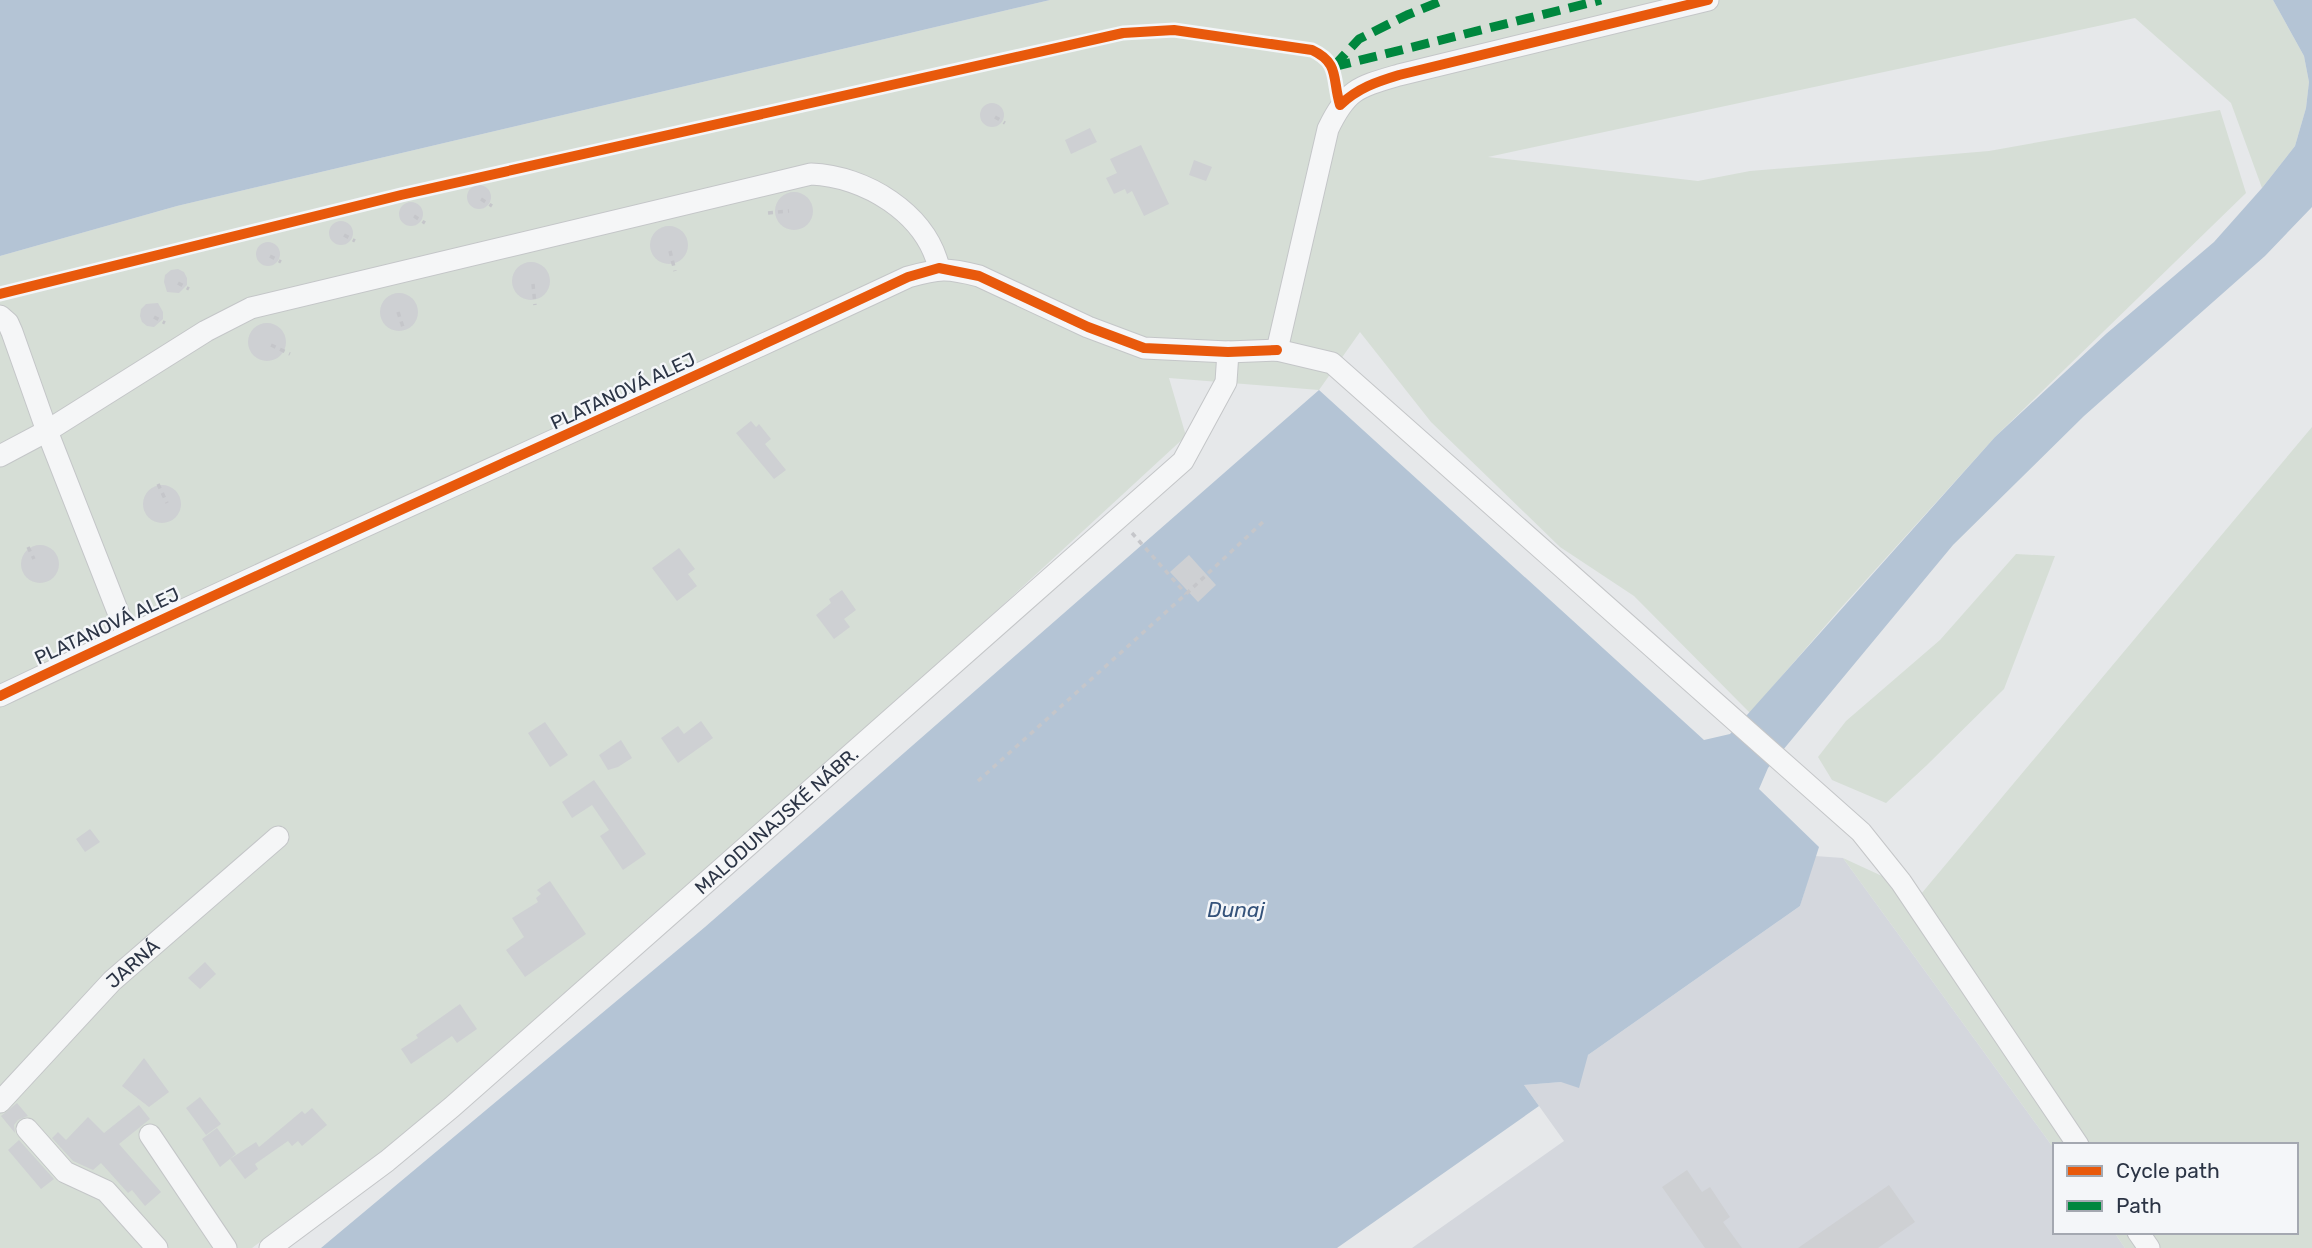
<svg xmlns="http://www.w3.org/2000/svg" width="2312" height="1248" viewBox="0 0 2312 1248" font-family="Rubik,sans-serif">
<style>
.built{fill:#d4d7dd}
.green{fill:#d6ded6}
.water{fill:#b4c4d5}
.building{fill:#ced0d3}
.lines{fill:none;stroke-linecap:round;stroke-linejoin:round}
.minor-casing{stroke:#c4c6c8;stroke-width:23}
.path{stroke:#c5c6ca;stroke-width:3.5;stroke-dasharray:5 5;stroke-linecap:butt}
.minor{stroke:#f5f6f7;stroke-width:21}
.quiet{stroke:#00873e;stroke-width:9;stroke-dasharray:18 9;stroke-linecap:butt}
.cycleway-casing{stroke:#f4f6f9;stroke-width:15}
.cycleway{stroke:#e8590c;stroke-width:10}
.labels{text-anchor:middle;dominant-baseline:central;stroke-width:5;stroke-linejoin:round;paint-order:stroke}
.street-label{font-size:19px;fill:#2b3445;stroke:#f4f6f9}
.water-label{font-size:21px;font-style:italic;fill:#34527a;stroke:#f4f6f9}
</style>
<rect width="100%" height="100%" fill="#e6e8ea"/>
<path class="built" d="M1815,856L1843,858L2055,1150V1232H2114L2125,1248H1412L1564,1141L1524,1085L1561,1082L1588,1055L1800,906Z"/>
<path class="green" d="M1050,0H2273L2304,56L2309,82L2306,108L2295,146L2262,188L2231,103L2135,18L1488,157L1698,181L1750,171L1989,151L2220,110L2246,193L1995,437L1839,610L1750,713L1634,596L1560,547L1431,422L1360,332L1319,390L1169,378L1186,436L891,708L421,1123L252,1248H0V256L177,206Z
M2312,427V1248H2125L2114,1232H2296V1145H2055V1150L1843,858L1921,894Z
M2016,554L2055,556L2004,689L1927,765L1886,803L1832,780L1818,757L1846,721L1940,640Z"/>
<path class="water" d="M0,0H1050L177,206L0,256Z
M2273,0H2312V207L2265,256L2084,416L1953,545L1768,768L1759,789L1819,847L1800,906L1588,1055L1579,1088L1561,1082L1524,1085L1539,1106L1337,1248H321L705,927L1319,390L1704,740L1730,734L1995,437L2106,334L2214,242L2262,188L2295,146L2306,108L2309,82L2304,56Z"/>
<path class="building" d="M980 115a12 12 0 1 1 24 0a12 12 0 1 1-24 0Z
M1090,128L1097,142L1071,154L1065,140Z
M1141,145L1169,204L1144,216L1132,191L1127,194L1125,189L1114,194L1106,178L1117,173L1110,159Z
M1194,160L1212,167L1206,181L1189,175Z
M467 197a12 12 0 1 1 24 0a12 12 0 1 1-24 0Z
M775 211a19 19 0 1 1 38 0a19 19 0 1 1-38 0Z
M399 214a12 12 0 1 1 24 0a12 12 0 1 1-24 0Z
M329 233a12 12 0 1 1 24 0a12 12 0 1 1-24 0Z
M650 245a19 19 0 1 1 38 0a19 19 0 1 1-38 0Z
M256 254a12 12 0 1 1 24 0a12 12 0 1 1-24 0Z
M512 281a19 19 0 1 1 38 0a19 19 0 1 1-38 0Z
M178,269L184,272L187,278V285L179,293L167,292L164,282L165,275L171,270Z
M380 312a19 19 0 1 1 38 0a19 19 0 1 1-38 0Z
M158,303L163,312V319L154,327L147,326L142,322L140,316L141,309L146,304Z
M248 342a19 19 0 1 1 38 0a19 19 0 1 1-38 0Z
M751,421L756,427L759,424L771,439L765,444L786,470L774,479L736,433Z
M143 504a19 19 0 1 1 38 0a19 19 0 1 1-38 0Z
M21 564a19 19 0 1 1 38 0a19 19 0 1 1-38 0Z
M679,548L695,569L688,574L697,586L677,601L652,568Z
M1189,555L1216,585L1198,602L1170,572Z
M842,590L856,610L844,619L850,627L834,639L816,615L831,603L829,599Z
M701,721L713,738L678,763L661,738L678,726L684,734Z
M545,722L568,755L550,767L528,733Z
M621,740L632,758L618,767L608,770L599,755Z
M594,780L646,854L623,870L600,836L609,830L592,805L572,818L562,802Z
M90,829L100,842L85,852L76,839Z
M550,881L586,934L525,977L506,950L524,937L512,918L538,902L536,898L541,894L537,890Z
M205,962L216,974L200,989L188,978Z
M460,1004L477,1029L457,1043L452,1036L411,1064L401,1049L418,1038L416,1035Z
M144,1058L169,1092L149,1107L122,1086Z
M200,1097L221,1124L206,1135L186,1108Z
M17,1103L28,1116L18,1120L14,1125L15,1133L1,1116Z
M139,1105L150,1119L119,1144L161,1192L145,1206L132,1190L128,1193L101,1163L93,1170L73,1161L52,1138L58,1132L66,1140L88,1117L104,1133Z
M312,1108L327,1125L302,1146L298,1141L292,1146L288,1141L255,1164L258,1169L245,1179L230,1159L256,1142L259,1147L302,1111L305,1114Z
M217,1128L236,1154L220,1167L202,1139Z
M19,1140L54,1179L41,1189L8,1150Z
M1687,1170L1702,1192L1710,1187L1730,1217L1723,1222L1742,1248H1705L1662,1187Z
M1889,1185L1915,1222L1878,1248H1798Z"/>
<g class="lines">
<defs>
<g id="minor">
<path d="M0,316L8,323L12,332L47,431L127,635"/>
<path d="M1277,350L1328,129C1347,89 1358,87 1399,75L1708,0"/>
<path d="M0,456L47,431L206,331L251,308L811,174C865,176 926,213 939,268"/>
<path d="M0,696C301,552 606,419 908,277C940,268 947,268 979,276L1088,327L1144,348L1228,352L1277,350L1332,363L1861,832L1901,882L2078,1145"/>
<path id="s1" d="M0,1102L112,981L278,837"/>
<path d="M27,1129L65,1172L106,1191L157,1248"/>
<path d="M150,1135L226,1248"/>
<path d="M2138,1232L2149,1248"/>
<path id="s2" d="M270,1248L387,1161L452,1107L1183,461L1226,382L1228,352"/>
</g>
</defs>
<use href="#minor" class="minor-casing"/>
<path class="path" d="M995,117L1005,123
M481,199L492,206
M768,213L789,211
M414,216L425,223
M344,235L355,241
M670,251L675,271
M270,256L281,262
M178,283L189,289
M533,284L535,305
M398,312L404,330
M154,317L165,323
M271,345L290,354
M158,484L167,503
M1132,533L1186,594
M28,547L34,559
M978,781L1186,594L1266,519"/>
<use href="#minor" class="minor"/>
<path class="quiet" d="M1333,67L1601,0
M1333,67L1359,39L1407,15L1444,0"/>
<defs>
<path id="cycleway" d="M0,294L401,195L1123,33L1174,30L1312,50C1340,63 1332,79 1340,105C1358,88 1376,82 1399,75L1708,0
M0,696C301,552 606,419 908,277L939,268L979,276L1088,327L1144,348L1228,352L1277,350"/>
</defs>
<use href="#cycleway" class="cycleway-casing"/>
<use href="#cycleway" class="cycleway"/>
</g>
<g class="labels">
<g class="street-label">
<text transform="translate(623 391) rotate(-25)">PLATANOVÁ ALEJ</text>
<text transform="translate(107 626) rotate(-25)">PLATANOVÁ ALEJ</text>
<text stroke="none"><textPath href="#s2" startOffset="663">MALODUNAJSKÉ NÁBR.</textPath></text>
<text stroke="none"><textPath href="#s1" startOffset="192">JARNÁ</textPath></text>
</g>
<g class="water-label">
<text x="1236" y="909">Dunaj</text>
</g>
</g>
<rect x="2053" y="1143" width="245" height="91" fill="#f4f6f9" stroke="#a4a8b1" stroke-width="2"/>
<rect x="2067" y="1166" width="35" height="10" fill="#e8590c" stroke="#a4a8b1" stroke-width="2"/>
<text x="2116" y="1178" font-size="21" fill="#2b3445">Cycle path</text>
<rect x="2067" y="1201" width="35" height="10" fill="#00873e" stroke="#a4a8b1" stroke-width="2"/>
<text x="2116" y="1213" font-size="21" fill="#2b3445">Path</text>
</svg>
